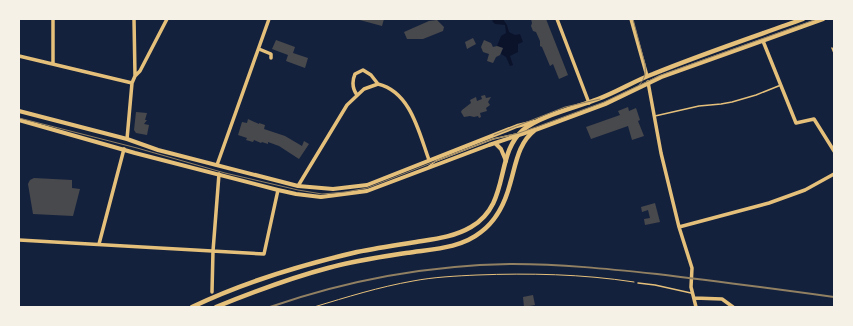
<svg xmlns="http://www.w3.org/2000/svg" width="853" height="326" viewBox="0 0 853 326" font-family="Arial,sans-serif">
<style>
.water{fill:#0b132b}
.building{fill:#48494c}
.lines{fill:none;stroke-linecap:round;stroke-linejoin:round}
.path{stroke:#e5c07b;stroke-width:1}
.service{stroke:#e5c07b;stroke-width:1.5}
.minor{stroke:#e5c07b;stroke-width:3.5}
.tertiary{stroke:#e5c07b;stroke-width:4}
.secondary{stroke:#e5c07b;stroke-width:4.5}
.tram{stroke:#918062;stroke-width:1}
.rail{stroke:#918062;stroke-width:2}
</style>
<rect width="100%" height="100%" fill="#14213d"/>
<path class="water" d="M494,19H503L507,25L509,32L515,35L520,34L523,42L518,44V52L510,56L513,65L510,66L506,57L501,54L503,48L497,46L501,36L506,33L505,25L495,24L492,21Z"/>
<path class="building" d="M356,19H384L382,26Z
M531,19H546L568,75L559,79L553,64L550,66L542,47L540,46V41L536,32L533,31L531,26L532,23Z
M437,20L444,27L443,31L423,39H407L404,32L429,21Z
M473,38L476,44L467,49L465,42Z
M276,40L295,47L293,53L308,58L305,68L286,61L288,55L272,49Z
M484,40L491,43L493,47L497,46L503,48L500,55L496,57L493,63L487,61L489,54L483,52L481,47Z
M485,95L486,98L491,97L488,102L490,105L486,108L487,111L480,113L481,117L479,118L478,116L474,117L470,116L464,117L461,112L462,110L471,103L470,100L476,97L477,101L482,99L481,96Z
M628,107L629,111L636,108L640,120L638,121L644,136L632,140L628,126L591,139L586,127L620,115L618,111Z
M136,112L147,113L145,120H147L144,124L149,125L147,135L136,133L134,130Z
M248,119L259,124V123L265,125L264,129L285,136L302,146L304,141L309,144L299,159L279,146L268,142V144L262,142L261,143L254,140L253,142L246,140L247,138L238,135L242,122L247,123Z
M34,178L72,180V188L80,189L73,216L33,214L28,184L30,180Z
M655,203L660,222L645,225L644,219L650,218L648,210L642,212L641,207Z
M533,295L535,305L524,307L523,297Z"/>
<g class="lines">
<path class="path" d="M314,307C347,297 379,287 413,281C434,277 456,276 477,275C529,273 582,274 634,282"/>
<path class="service" d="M832,48L834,53
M655,116L699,106L721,104L732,102L756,95L781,85
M429,166L436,161L493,139L516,134
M638,283L655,285L691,293"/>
<path class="minor" d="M53,19V64
M557,19L589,103
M631,19L647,76
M763,41L796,123L814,119L834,151
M259,49L271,54V58
M19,56L132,83
M135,76L140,71L167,19
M648,82L661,153L679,227L692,268L691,287L696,307
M378,84C411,92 419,133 429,160
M357,95C352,88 352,81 355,74L363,70L371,75L378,84
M127,139L132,83L135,76L134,19
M217,165L269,19
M298,186L347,105L364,89L378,84
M679,227L769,203L805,190L834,174
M19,240L264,254L278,190
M99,244L124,149
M212,292L213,251L219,174
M694,298L722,299L733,307"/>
<path class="tertiary" d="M19,111L127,139L158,150L298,186L333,189L367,185L517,126L534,122
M19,120L135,153L278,190L296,194L321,197L367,191L489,145L534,130
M495,143L501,149L506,161"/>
<path class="secondary" d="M192,307C244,282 301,265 357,252C377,248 397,245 416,242C435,239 454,237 471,227C511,204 494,155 523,130C539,116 578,107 598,99C617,92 634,81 653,74C702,54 753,37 803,19
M216,307C253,292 290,278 328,268C353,261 380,257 406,253C431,249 460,249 481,232C497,220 505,203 510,184C516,164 518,143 535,130L605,104L661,77L823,19"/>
<path class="tram" d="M633,19L645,64C646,73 645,79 639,85
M19,118L137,148L225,173L298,190L322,194L345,192L367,188L493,139L519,133L539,126L604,102L661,75L817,19
M494,135L565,107L600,99"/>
<path class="rail" d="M270,307C348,280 430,265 513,264C561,264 609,269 657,274C716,281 775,289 834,297"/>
</g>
<rect width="853" height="326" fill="none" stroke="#f6f1e7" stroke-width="40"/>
</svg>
